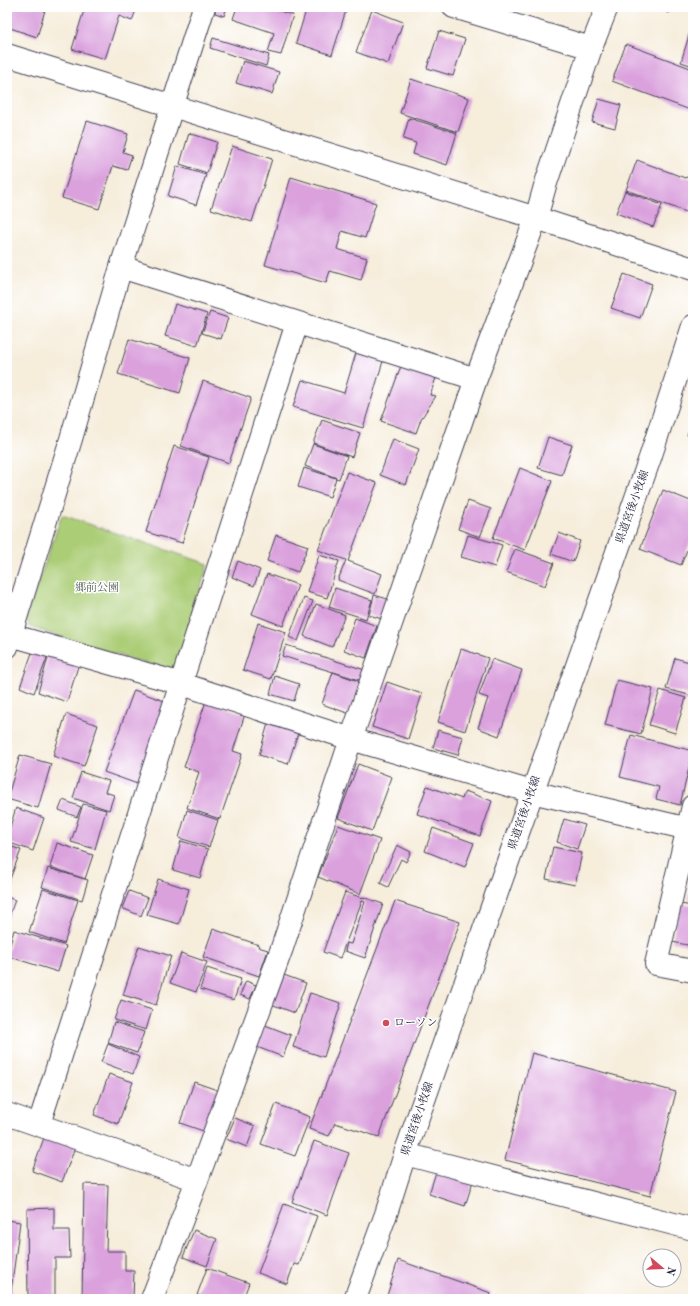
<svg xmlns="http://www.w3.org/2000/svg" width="700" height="1306" viewBox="0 0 700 1306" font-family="'Old Standard TT','Noto Serif JP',serif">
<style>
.green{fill:#abcd76;stroke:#667858}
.building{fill:#daa1dd}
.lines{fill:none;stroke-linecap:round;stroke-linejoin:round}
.minor-casing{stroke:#424053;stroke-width:24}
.tertiary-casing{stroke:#424053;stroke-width:24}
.secondary-casing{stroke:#424053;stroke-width:24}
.minor{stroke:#fff;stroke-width:22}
.tertiary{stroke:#fff;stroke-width:22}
.secondary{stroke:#fff;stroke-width:22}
.poi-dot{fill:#d1495b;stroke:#fff;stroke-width:1.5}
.labels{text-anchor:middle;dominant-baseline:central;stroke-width:3;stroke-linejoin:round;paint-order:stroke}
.street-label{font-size:11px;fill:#22223b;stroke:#fff}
.park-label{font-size:11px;fill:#525e50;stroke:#fff}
.poi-label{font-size:11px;fill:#22223b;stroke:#fff;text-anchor:start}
</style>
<rect width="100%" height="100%" fill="#fff"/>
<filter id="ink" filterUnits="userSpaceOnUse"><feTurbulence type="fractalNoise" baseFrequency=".025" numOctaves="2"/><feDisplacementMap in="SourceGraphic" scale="8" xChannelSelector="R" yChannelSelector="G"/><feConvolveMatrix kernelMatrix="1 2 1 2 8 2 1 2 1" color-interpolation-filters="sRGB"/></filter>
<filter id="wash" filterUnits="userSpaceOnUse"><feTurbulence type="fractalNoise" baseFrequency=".012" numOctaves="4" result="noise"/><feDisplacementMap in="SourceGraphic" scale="16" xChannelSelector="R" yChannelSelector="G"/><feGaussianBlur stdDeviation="0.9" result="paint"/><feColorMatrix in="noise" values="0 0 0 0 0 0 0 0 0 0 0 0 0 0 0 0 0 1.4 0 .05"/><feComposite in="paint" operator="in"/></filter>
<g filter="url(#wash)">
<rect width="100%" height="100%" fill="#f6eddb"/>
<path class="green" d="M62,515L208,564L178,662L169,671L30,627L26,617Z"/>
<g id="blocks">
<path class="building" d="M7,7H46L37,37L7,27Z
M85,7H137L132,21L119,16L105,59L72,49Z
M216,7H227L224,16L215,13Z
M237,7H266L293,15L281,55L268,52L274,33L233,19Z
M307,7H347L332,55L296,43Z
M653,7H671L669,13Z
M372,10L403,22L388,64L356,52Z
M439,31L465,39L453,76L427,68Z
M690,32L693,33V66L681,62Z
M213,38L269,55L266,66L210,48Z
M626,44L693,69V111L612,81Z
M243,61L279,72L272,94L236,83Z
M411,79L469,98L458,132L400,113Z
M599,99L621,105L615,128L592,122Z
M409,118L457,133L447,165L413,154L416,143L403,139Z
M87,121L128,134L123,152L132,155L127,170L113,166L99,209L62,198Z
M189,133L217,142L207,173L180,164Z
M232,146L272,159L252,222L211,209Z
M637,160L685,178L686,177L693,179V202L689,213L626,190Z
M177,166L206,175L196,205L168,196Z
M291,177L376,203L365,238L342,231L337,249L367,258L361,280L330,271L326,283L265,265Z
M625,191L662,205L653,227L616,213Z
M624,274L652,284L640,318L611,308Z
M175,304L207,314L197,346L165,336Z
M210,312L228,318L221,339L202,333Z
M129,339L190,358L180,393L118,374Z
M356,353L383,361L363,428L293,407L302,380L344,393Z
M401,366L436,378L430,395L436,396L421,419L416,433L381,421Z
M203,381L251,398L229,463L181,446Z
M693,417V437L687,435Z
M322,420L360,433L352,457L313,443Z
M548,437L572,445L562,475L538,468Z
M393,439L419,449L406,485L380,475Z
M313,444L347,456L339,479L305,466Z
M174,446L209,457L182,543L146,532Z
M304,468L336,478L330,497L298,487Z
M520,468L552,481L525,550L493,538Z
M347,472L377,483L348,561L382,574L375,594L338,580L346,560L318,550Z
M663,490L693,502V535L681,565L640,549Z
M468,501L491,509L480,537L458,529Z
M559,533L580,541L573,562L551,554Z
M276,535L308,546L298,572L267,561Z
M468,535L502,545L495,567L461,557Z
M515,549L554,563L545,586L506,572Z
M319,555L339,561L327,598L307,592Z
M238,561L260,570L254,586L232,577Z
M267,574L298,585L283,626L252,614Z
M335,588L372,600L366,619L329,607Z
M374,595L391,600L385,620L369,615Z
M304,598L313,601L298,641L289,637Z
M316,604L345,615L332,647L304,636Z
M355,618L377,626L366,658L344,650Z
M258,623L286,632L271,679L243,670Z
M286,645L365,670L362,681L282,656Z
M461,649L488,658L465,731L438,722Z
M33,650L48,655L34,693L20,687Z
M50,651L80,660L67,702L38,692Z
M675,658L693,663V696L666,689Z
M492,659L522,670L499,736L478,728L488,698L479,695Z
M333,672L361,682L350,714L322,704Z
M275,676L299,684L294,701L270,694Z
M617,680L653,689L641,734L605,725Z
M387,682L422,694L408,739L372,727Z
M134,690L167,702L143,786L104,772Z
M660,690L686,698L675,733L649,725Z
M206,701L245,714L233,751L242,754L220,819L187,808L199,772L184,767Z
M66,714L98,725L84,766L53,756Z
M269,720L299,730L288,764L259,755Z
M438,730L463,737L458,755L433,748Z
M631,735L693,751L680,805L656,799L659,787L620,777Z
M20,755L51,764L38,808L7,799Z
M358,764L392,777L372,831L338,818Z
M81,772L109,781L105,792L114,795L109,810L73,798Z
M427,786L462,799L465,791L492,801L480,836L417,814Z
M63,800L81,807L77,817L59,810Z
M83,804L106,810L95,849L71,842Z
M16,808L44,818L33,851L7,842V836Z
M187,810L218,820L209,847L179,838Z
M564,819L585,825L577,849L557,842Z
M338,825L380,840L360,894L318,877Z
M433,828L474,843L465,867L425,851Z
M181,841L208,849L200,878L173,870Z
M57,843L93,855L85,879L50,867Z
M7,845L21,850L7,887Z
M397,845L411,852L406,862L401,859L388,887L380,883Z
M553,847L582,853L575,885L546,879Z
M48,868L88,880L82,900L42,887Z
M158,879L189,889L179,924L147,915Z
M693,883V899L688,898Z
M43,889L78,900L64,944L29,932Z
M129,891L148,898L141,916L122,908Z
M345,892L363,898V897L383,904L365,958L345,951L347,943L351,944L365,902L362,901L340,958L323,952Z
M7,897L15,900L7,922Z
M395,901L460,922L379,1137L335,1123L329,1136L309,1129Z
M680,904L693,906V946L672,942Z
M213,929L259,945L258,947L268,950L259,976L203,957Z
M14,930L66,946L58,972L7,956Z
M139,946L171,956L156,1005L123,995Z
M181,953L207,962L196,992L170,983Z
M207,968L241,979L234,1000L200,989Z
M281,974L306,983L295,1013L271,1004Z
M246,981L256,985L250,999L240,995Z
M310,993L341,1003L324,1057L293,1047Z
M121,1000L152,1010L146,1030L114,1020Z
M114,1022L144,1032L137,1053L108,1043Z
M265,1025L291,1035L283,1057L257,1047Z
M108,1044L139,1057L133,1074L101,1062Z
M532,1053L676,1092L650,1196L505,1160Z
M109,1074L133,1082L118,1124L94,1115Z
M194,1082L220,1091L206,1132L180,1123Z
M276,1104L310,1117L295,1156L261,1144Z
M235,1118L255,1126L247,1147L226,1139Z
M45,1135L76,1145L62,1182L32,1171Z
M314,1141L349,1153L327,1215L292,1202Z
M437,1169L473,1181L465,1206L429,1194Z
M84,1184L108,1185L106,1251H125V1271H134L133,1299H82Z
M284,1204L317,1216L299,1265L294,1264L287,1284L258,1273Z
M54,1208V1230H69L70,1258H55V1299H28L27,1209Z
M7,1220L20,1222L10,1299H7Z
M194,1230L217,1239L207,1266L183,1257Z
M398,1260L491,1293L489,1299H386Z
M207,1268L249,1283L243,1299H208L197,1295Z"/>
</g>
</g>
<g filter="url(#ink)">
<use href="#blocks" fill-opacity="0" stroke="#424053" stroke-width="1"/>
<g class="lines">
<defs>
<path id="minor" d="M454,7L591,48
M121,267L476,379
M7,634L182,684L351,739L532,792L693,830
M7,647L71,439L121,267L204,7
M693,806L656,964L693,971
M7,1114L197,1180
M39,1124L297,323
M405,1154L693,1229
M152,1299L197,1180L282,948L351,739L476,379L536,218L545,186L591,48L607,7"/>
<path id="tertiary" d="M7,55L536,218L693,269"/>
<path id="secondary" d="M355,1299L386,1214L405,1154L650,458L693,326"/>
</defs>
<use href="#minor" class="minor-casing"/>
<use href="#tertiary" class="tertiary-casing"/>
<use href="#secondary" class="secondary-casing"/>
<use href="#minor" class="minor"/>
<use href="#tertiary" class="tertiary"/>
<use href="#secondary" class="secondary"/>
</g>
</g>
<circle class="poi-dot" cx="386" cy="1023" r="4"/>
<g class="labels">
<g class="street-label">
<text transform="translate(633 507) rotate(-70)">県道宮後小牧線</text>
<text transform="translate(525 813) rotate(-71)">県道宮後小牧線</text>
<text transform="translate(418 1119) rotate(-71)">県道宮後小牧線</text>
</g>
<g class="park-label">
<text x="97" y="588">郷前公園</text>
</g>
<g class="poi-label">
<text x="394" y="1023">ローソン</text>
</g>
</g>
<rect width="700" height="1306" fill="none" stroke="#fff" stroke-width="24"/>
<g transform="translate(662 1268) rotate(109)"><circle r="19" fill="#ffffff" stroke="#a7a7b1"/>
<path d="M0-3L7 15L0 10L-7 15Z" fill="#d1495b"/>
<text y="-6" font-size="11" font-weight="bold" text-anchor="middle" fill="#22223b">N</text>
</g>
</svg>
